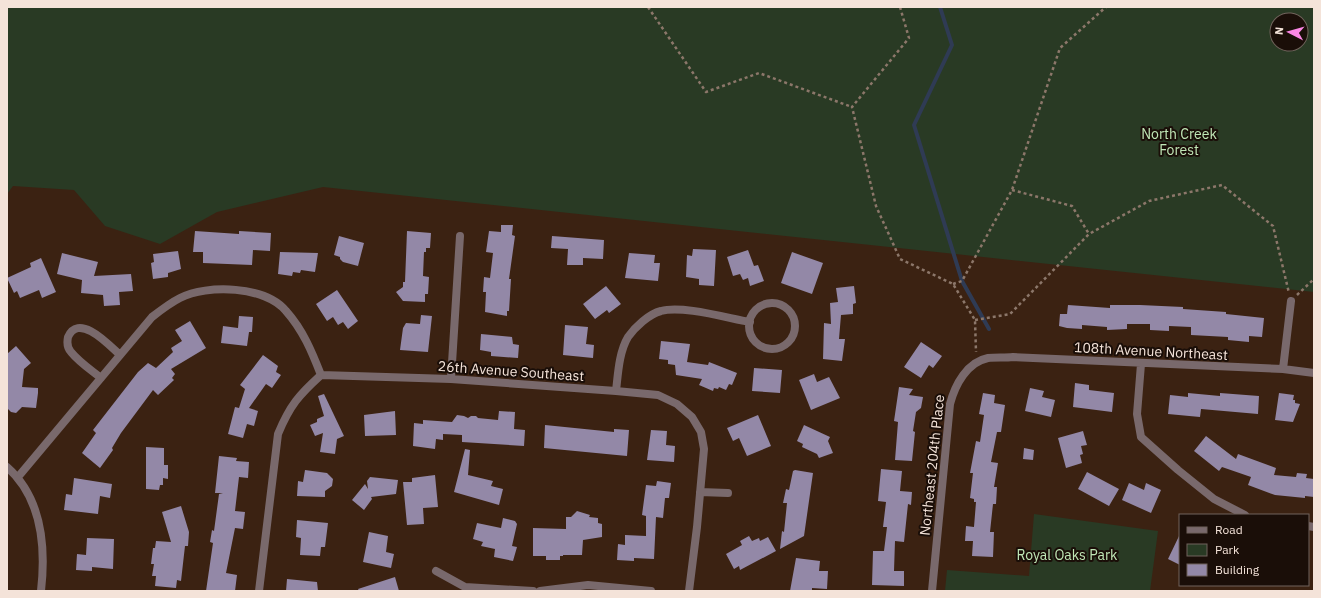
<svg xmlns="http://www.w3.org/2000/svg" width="1321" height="598" viewBox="0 0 1321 598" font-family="'IBM Plex Sans',sans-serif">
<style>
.green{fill:#293a24;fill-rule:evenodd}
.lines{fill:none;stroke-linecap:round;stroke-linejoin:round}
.stream{stroke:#2f3b54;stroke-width:4}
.building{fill:#9388a7}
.path{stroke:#8c776a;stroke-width:2.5;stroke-dasharray:3 3;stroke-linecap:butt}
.minor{stroke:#79696c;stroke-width:8}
.labels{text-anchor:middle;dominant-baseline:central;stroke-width:4;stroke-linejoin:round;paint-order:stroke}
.park-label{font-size:14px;fill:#c0e7b6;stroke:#1a0e08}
.street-label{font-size:14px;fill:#f4e3d9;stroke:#1a0e08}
</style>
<rect width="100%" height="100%" fill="#3b2212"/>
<path class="green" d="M7,7H1314V292L323,187L217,212L160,244L105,226L74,190L13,186L7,194ZM1277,20H1301V44H1277Z
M1034,514L1158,531L1150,591H945L947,570L1029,576Z"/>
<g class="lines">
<path class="stream" d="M940,7L952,45L914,125L962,281L989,329"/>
</g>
<path class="building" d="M501,225H513L512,235L515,236L509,279H511L509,311H507V316L485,312L486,292H483L484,277L490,278L493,253L486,252L489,231L501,232Z
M195,231L239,234V231L271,233L270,251L253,250L252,265L203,263V252H193Z
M407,231L431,233L430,248H426V252H424L423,276L429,277L428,294H425V302L403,301L396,292L403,287V282H405Z
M339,236L364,243L358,266L343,262L340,259V257L334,255Z
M552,236L604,240L603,259L583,258V265H567L568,249L551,248Z
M693,249L716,250L714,286L699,285V279L686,277L687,255L692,256Z
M748,250L754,266L758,265L764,281L750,286L748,278L743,280L740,274L733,276L727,257Z
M178,251L181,269L168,273V277L153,279L151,263L154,262L153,254Z
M280,252L318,253L315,272L301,270L300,273L293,272L292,276L278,274Z
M792,252L823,263L812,294L781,283Z
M62,253L98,262L94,276L131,274L133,291L119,292L120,305L104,306L103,295L81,293L82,280L57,274Z
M629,253L655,255L654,263H660L658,281L625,278Z
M41,258L56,292L42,298L39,290L20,298L17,291L14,293L7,278L31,267L30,263Z
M606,286L621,304L609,313L607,310L595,319L583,304Z
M854,286L856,303L853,304V314L841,315L839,339H845L842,361L823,359L824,323L831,324L830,303L838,302L836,288Z
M337,290L358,321L348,329L343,322L338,325L333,317L327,321L316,304Z
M1068,305L1110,308V305H1140L1183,307V309L1226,312V314L1264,318L1262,337L1249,336V342L1228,340V337L1191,335V327L1169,326V331L1150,330V324H1127V329L1107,330V327L1082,325V329L1067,328L1059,326L1060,314H1067Z
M421,315L432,316L428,352L400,350L403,328L406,323L420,324Z
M239,316L253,317L252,332H249L247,346L221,343L223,326L238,328Z
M190,321L206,348L171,369L175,374L172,378L174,380L158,395L153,390L121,433L112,448L113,450L100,468L82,453L96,433L93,430L138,372L148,363L156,368L173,352L171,348L182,341L175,330Z
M565,325L588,327L586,344L594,345L593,358L563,355Z
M481,334L512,337L513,344L519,345L518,358L491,356V352L480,350Z
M661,341L690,344L687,362L708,365L709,362L737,373L732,385L729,384L726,390L719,387L718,389L714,388L713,391L699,385L702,379L676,375L675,365L668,364V360L659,359Z
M921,342L942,356L933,368L929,365L921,378L904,367Z
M16,346L31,363L24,369L22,387L38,388V393L36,408L22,407L16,413L11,412L7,408V354Z
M263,355L278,366L276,372L281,375L272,388L266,384L249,408L258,411L254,426L247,424L243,438L228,434L235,407L239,408L245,389L240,385Z
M754,368L782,370L780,393L752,391Z
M814,374L817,382L829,377L840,398L811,410L799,380Z
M1075,383L1089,385V390L1114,393L1112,412L1073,407Z
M899,387L913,389L909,395L923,397L921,408L916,412L913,431L915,432L912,461L895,460L898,422L894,421Z
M1030,388L1044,391L1042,397L1055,400L1051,417L1025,411Z
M983,393L995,395L994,403L1005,405L1001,432H997L991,462L998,463L994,487H997L996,504H993L990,532H994L993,557L972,556L973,541H965L966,526L974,527L976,502H974V499L970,498L973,473H970L976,441L980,442L984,415L979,414Z
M1188,393L1220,396V393L1259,396L1258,414L1201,409L1200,417L1168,414L1170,395L1188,397Z
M1279,393L1294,395L1293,400H1295V403L1300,404L1293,422L1275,420Z
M324,394L344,436L337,439L335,454L320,452L323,433L315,436L310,425L317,422V419L324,416L318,396Z
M395,411L396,435L365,436L364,415Z
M499,411L515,412L514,429L525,430L524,446L462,442V435L443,434V440L436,439L435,449L413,446L414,423L423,424V420L452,422L457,415L464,416L468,418L471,416H476L478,418L498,420Z
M758,415L771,446L747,456L739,438L733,441L727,428Z
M545,425L614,432V429L629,430L627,456L544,448Z
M804,425L830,437L828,441L833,453L819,458L817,454L802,447L803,444L797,441Z
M651,430L667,431L666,445L675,446L674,462L647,460Z
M1083,431L1087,445L1081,446L1083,454L1080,455L1082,463L1066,468L1058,438Z
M1206,436L1236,459L1238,454L1276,468L1274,475L1296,477L1297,473L1307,474L1306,478L1314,479V497L1305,496V498L1275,495L1248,485L1251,477L1222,467L1219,471L1194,451Z
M146,447L164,448V465H168V479L163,478V485H160L159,490L146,489Z
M1024,448L1034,450L1033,460L1023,459Z
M465,449L470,450L468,475L493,481L491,486L503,489L499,505L454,492Z
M219,456L237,458L236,461L249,462L248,478L239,477L235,511L245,512L243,529L235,528L226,573L237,575L235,591H206L213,543L210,542L212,530L214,531L219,494L223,493H215Z
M881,469L902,471L900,491L912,492L911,505L908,504L904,542L895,541L894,571H904V586L872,585L873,551H884L887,527H883L886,502L878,501Z
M305,470L327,473L333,479L332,486L325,491V497L297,496L298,481L303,482Z
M795,470L813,473L804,536L780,549L782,531L784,532L787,503H783L786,489L789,490L793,471Z
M1087,472L1119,489L1109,506L1078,489Z
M435,475L438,507L423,508L424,524L407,525L403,482H412V478Z
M370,477L398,480L396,494L371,497L372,499L364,510L352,500L365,484L368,489L367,481Z
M74,478L112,484L110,498L100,496L98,514L64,510L66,494L72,495Z
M657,481L671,483L669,498H665L663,518L656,517L654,559L634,558V561L617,560L618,544L625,545V535L646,536V516L642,515L646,485L656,486Z
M1129,483L1144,490L1146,483L1161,490L1151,513L1122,500Z
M181,506L189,532L188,546H185L181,581L177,580L176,588L155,586L156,576H152L154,564H151L153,548H155L156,541L171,542L162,512Z
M577,511L590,515L589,517L598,518V523L602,524V537L583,540L582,555H563V556H560V560H546V556H533V528L566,529V517H571Z
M503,518L515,521L517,524L512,546L517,547L513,561L494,557L495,549L481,546L483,542L473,539L477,523L501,528Z
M297,520L328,523L325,547H321L320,556L300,555L301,538L296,537Z
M369,532L388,536L386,552L394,554L391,568L363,562Z
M1180,534V565L1168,559Z
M749,536L752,541L759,538L760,541L768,537L776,551L740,570L739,566L734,569L726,554L742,545L740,541Z
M87,538L114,539L113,569L92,567V571L76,570L77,554L86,555Z
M796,558L820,561L819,571H828L827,589L812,588V591H790Z
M395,577L399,591H359L358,589Z
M287,579L317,582L318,591H286Z"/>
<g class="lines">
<path class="path" d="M648,7L706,92L759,73L852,107
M900,7L909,38L852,107L876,206L900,259L953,284L975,320L976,352
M1012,190L1072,206L1089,234
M953,284L962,281L1012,190L1060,48L1106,7
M1297,295L1314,279
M975,320L1010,314L1089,234L1149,201L1222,185L1273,226L1289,293"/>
<path class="minor" d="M749 326a23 23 0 1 1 46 0a23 23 0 1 1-46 0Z
M1141,364L1137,414L1141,437L1178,470L1214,499L1245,515
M1283,369L1291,301
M321,375L451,379L616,391L658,395L677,404L692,417L701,432L704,449L697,527L689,591
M101,378C91,370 79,362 71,352C67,348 67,342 68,337C79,312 110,346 120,355
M451,379L460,236
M616,391C618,374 619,352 628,337C635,327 649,314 661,311C682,305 727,318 750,322
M7,467C42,498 46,547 41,591
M18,477L152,317C161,310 170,303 180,298C207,284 266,286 286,311C303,330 312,352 321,375
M700,492L728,493
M1308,526L1314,527
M436,571L465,587L533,591
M259,591L278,434C290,405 299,395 321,375
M540,591L588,585L651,591
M932,591L950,404C955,385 967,362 988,358C996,357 1005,358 1013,357L1283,369L1314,373"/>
</g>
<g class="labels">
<g class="park-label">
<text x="1179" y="134">North Creek<tspan x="1179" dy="16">Forest</tspan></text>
<text x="1067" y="555">Royal Oaks Park</text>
</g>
<g class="street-label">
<text transform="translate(1151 351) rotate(3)">108th Avenue Northeast</text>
<text transform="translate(511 371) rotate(4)">26th Avenue Southeast</text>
<text transform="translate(932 465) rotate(-84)">Northeast 204th Place</text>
</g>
</g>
<rect width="1321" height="598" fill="none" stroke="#f4e3d9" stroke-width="16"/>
<rect x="1179" y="514" width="130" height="72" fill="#1a0e08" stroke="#71635c"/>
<rect x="1187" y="527" width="20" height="6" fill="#79696c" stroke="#71635c"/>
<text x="1215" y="534" font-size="12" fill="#f4e3d9">Road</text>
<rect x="1187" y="544" width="20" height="12" fill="#293a24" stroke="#71635c"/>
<text x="1215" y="554" font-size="12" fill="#f4e3d9">Park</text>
<rect x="1187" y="564" width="20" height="12" fill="#9388a7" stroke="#71635c"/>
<text x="1215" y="574" font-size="12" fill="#f4e3d9">Building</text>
<g transform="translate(1289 32) rotate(276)"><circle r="19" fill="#1a0e08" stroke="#71635c"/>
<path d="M0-3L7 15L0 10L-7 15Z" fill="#fb87e5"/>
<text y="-6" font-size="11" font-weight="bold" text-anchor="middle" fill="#f4e3d9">N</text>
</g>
</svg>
